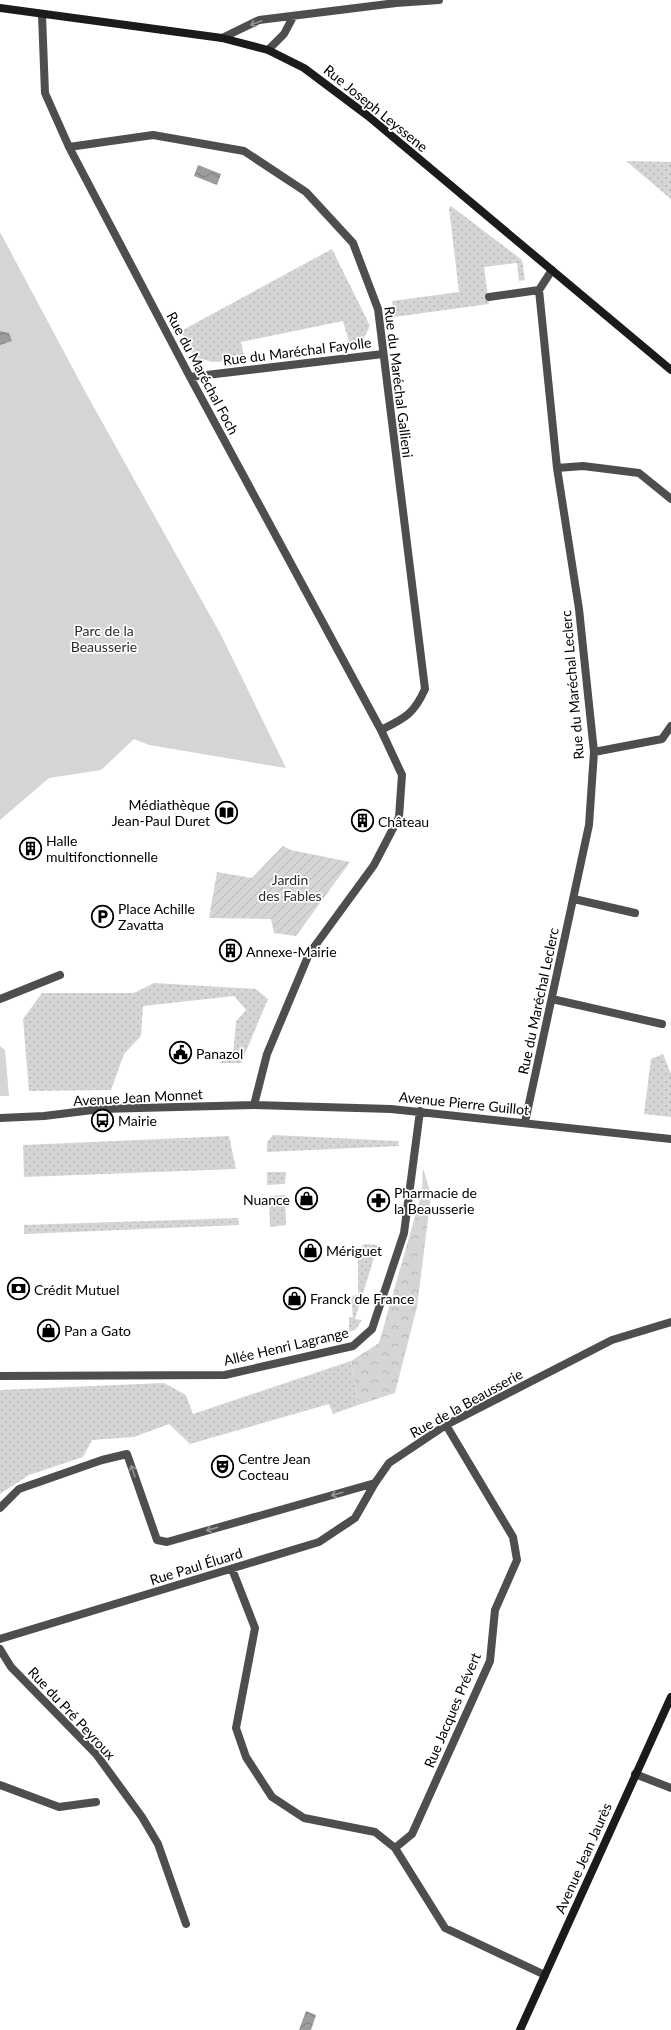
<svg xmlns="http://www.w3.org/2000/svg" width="671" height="2030" viewBox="0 0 671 2030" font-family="Lato,sans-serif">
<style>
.grass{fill:url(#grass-dots)}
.forest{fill:url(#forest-crowns)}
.park{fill:#d5d5d5}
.garden{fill:url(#garden-furrows)}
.water{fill:url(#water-waves)}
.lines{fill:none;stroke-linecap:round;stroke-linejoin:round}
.street{stroke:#4e4e4e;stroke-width:8}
.secondary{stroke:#1b1b1b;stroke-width:8}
.oneway{stroke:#959595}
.labels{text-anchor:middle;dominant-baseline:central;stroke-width:3.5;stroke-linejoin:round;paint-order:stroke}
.street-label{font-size:14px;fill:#000;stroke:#fff}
.park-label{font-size:14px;fill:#2c2c2c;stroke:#fff}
.poi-label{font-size:14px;fill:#000;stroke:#fff;text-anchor:start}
</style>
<defs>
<pattern id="grass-dots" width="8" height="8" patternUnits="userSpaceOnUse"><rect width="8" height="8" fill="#d5d5d5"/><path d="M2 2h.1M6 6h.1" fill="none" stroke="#b5b5b5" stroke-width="1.8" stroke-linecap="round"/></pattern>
<pattern id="forest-crowns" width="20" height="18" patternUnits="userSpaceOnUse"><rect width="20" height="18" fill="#d5d5d5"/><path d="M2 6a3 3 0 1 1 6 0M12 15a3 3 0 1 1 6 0" fill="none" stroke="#b5b5b5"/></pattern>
<pattern id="garden-furrows" width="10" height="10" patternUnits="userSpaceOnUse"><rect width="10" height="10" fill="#d5d5d5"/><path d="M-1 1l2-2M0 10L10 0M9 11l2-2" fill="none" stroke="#b5b5b5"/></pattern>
<pattern id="water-waves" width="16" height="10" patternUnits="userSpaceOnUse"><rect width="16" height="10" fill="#9c9c9c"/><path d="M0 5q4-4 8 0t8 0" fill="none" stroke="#7d7d7d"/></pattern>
</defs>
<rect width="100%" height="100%" fill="#fff"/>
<path class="grass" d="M626,161L671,162V199Z
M451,206L522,260L525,280L519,281L517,263L484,267L489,304L394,317L392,301L459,292L449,208Z
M332,249L370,326L364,338L350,345L343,321L241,342L245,359L213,362L194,357L181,331Z
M154,983L256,989L268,999L241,1063H219L233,1055L236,1021L246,1010L234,996L143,1006L141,1036L124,1054L111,1090L29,1091L23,1019L42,993H134Z
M663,1054L671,1074V1117L644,1114L651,1059Z
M273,1135L398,1141L399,1146L267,1152V1142Z
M229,1136L236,1169L24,1177L23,1145Z
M267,1172H286L285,1184L267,1185Z
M285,1195L286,1225L270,1227L269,1196Z
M238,1218L239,1225L24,1234V1225Z
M364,1244L378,1245L355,1319L362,1320L356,1329L349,1332V1318L353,1317L351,1296L358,1295V1250Z
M351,1361L358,1405L333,1414L329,1404L190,1444L169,1424L134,1437L92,1440L83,1457L29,1475L0,1494V1390L164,1383L186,1395L193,1414Z"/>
<path class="forest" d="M423,1168L431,1195L417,1307L395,1393L358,1405L351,1361L379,1343L422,1192Z"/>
<path class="park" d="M0,232L87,395L221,635L286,768L149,745L134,739L101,770L49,778L0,820Z
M0,1046L5,1050L9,1096H0Z"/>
<path class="garden" d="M283,846L291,850L350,862L296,936L274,933L271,919L209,918L217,872L252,878Z"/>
<path class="water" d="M198,165L221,174L217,185L194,176Z
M0,331L9,333L12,341L0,345Z
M306,2011L316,2015L311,2030H299Z"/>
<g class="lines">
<path class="street" d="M42,15L45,93L69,147L190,377L381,730L402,775L399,817L374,865L309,954L267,1054L254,1105
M222,38L259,20L396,3L439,0
M268,50L284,34L293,17
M69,147L153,135L244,151L306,192L353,243L378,309L425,689C414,714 405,718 381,730
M489,297L539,290L552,270
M190,377L383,354
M557,468L583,466L639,473L671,499
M594,752L662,739L671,726
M574,899L635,913
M0,999L60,975
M552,999L662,1024
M0,1118L44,1116L101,1109L254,1105L391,1109L671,1139
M525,1122L589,825L594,752L579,609L557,468L539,290
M0,1376L225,1375L353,1346L372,1329L404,1233L420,1111
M0,1508L19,1489L102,1460L127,1454L157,1540L167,1542L375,1483
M232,1569L255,1628L236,1728L246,1757L272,1797L304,1818L375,1832L395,1848L445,1928L545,1975
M0,1639L319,1542L355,1518L375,1483L389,1463L446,1425L612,1340L671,1322
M0,1649L11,1667L96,1754L142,1817L158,1844L186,1924
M635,1774L671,1788
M0,1785L59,1807L96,1802
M395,1848L412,1834L490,1661L495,1610L517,1560L513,1537L446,1425"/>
<path class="secondary" d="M0,8L222,38L268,50L304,68L368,116L671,370
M520,2030L671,1697"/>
</g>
<defs><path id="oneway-shaft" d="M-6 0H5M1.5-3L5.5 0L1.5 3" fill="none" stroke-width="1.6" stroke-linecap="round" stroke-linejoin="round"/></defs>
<g class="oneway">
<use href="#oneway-shaft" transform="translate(256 23) rotate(159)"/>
<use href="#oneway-shaft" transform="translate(133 1471) rotate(-109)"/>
<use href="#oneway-shaft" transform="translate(337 1494) rotate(164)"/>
<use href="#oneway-shaft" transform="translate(212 1529) rotate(164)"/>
</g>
<defs>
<symbol id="library-ring" viewBox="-11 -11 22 22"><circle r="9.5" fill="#fff" stroke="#000" stroke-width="1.5"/><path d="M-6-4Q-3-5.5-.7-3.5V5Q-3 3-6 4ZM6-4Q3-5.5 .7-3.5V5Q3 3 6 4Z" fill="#000"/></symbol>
<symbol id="building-ring" viewBox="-11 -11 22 22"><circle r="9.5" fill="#fff" stroke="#000" stroke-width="1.5"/><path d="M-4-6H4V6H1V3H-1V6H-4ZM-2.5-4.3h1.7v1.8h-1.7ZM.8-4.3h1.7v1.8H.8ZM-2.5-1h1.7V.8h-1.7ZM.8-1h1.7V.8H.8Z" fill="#000"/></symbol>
<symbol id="parking-ring" viewBox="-11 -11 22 22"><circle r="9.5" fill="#fff" stroke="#000" stroke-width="1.5"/><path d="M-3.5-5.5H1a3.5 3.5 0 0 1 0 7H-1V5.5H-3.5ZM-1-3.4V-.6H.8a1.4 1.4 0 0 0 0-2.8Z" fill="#000"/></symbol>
<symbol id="civic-ring" viewBox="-11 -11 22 22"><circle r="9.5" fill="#fff" stroke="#000" stroke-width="1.5"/><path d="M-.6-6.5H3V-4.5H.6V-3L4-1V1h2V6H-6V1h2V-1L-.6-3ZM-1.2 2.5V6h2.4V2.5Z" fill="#000"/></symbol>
<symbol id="bus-ring" viewBox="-11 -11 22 22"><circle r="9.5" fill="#fff" stroke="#000" stroke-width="1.5"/><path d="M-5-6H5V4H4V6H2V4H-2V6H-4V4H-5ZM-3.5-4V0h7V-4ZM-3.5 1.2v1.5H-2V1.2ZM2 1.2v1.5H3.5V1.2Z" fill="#000"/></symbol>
<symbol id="shop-ring" viewBox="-11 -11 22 22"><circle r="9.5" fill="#fff" stroke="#000" stroke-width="1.5"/><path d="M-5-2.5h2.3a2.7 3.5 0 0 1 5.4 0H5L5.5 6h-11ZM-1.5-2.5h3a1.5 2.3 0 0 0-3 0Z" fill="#000"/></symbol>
<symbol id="pharmacy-ring" viewBox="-11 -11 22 22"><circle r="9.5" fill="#fff" stroke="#000" stroke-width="1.5"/><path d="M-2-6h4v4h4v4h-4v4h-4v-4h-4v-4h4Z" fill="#000"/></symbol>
<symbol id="bank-ring" viewBox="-11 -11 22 22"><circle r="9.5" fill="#fff" stroke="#000" stroke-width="1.5"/><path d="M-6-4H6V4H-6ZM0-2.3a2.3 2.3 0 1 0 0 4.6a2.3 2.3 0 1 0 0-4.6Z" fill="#000"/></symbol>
<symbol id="theatre-ring" viewBox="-11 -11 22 22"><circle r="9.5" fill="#fff" stroke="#000" stroke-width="1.5"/><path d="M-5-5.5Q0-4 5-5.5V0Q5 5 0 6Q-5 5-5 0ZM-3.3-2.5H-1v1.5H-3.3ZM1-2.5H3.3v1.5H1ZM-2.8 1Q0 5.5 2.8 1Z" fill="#000"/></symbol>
</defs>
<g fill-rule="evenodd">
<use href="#library-ring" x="214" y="800" width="25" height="25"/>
<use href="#building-ring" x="350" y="808" width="25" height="25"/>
<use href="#building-ring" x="18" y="836" width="25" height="25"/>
<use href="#parking-ring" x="90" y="904" width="25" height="25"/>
<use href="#building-ring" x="218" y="938" width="25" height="25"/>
<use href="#civic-ring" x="168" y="1040" width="25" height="25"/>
<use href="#bus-ring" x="90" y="1108" width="25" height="25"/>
<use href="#shop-ring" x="294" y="1186" width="25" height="25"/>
<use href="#pharmacy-ring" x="366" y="1188" width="25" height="25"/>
<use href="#shop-ring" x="298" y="1238" width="25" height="25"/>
<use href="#bank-ring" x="6" y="1276" width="25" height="25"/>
<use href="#shop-ring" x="282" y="1286" width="25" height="25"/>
<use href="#shop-ring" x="36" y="1318" width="25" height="25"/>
<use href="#theatre-ring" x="210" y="1454" width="25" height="25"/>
</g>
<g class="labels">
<g class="street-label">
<text transform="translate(376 108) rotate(39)">Rue Joseph Leyssene</text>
<text transform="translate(297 351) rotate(-7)">Rue du Maréchal Fayolle</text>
<text transform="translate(203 373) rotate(62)">Rue du Maréchal Foch</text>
<text transform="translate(399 382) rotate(83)">Rue du Maréchal Gallieni</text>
<text transform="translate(572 685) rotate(-95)">Rue du Maréchal Leclerc</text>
<text transform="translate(538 1001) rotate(-78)">Rue du Maréchal Leclerc</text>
<text transform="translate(138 1097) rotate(-3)">Avenue Jean Monnet</text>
<text transform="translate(464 1103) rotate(6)">Avenue Pierre Guillot</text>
<text transform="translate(286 1346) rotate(-13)">Allée Henri Lagrange</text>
<text transform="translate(466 1403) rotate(-29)">Rue de la Beausserie</text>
<text transform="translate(196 1566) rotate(-17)">Rue Paul Éluard</text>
<text transform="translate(452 1710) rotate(-67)">Rue Jacques Prévert</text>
<text transform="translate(72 1713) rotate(47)">Rue du Pré Peyroux</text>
<text transform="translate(583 1858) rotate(-66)">Avenue Jean Jaurès</text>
</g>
<g class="park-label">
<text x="104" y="630">Parc de la<tspan x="104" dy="16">Beausserie</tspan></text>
<text x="290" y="879">Jardin<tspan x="290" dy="16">des Fables</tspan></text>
</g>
<g class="poi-label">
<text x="210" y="804" text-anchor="end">Médiathèque<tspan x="210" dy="16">Jean-Paul Duret</tspan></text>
<text x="378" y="821">Château</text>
<text x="46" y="840">Halle<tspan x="46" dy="16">multifonctionnelle</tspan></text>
<text x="118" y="908">Place Achille<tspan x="118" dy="16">Zavatta</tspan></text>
<text x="246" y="951">Annexe-Mairie</text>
<text x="196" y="1053">Panazol</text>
<text x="118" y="1120">Mairie</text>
<text x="394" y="1192">Pharmacie de<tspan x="394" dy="16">la Beausserie</tspan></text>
<text x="290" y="1199" text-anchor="end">Nuance</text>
<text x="326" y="1250">Mériguet</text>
<text x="34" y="1289">Crédit Mutuel</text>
<text x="310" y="1298">Franck de France</text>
<text x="64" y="1330">Pan a Gato</text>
<text x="238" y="1458">Centre Jean<tspan x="238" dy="16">Cocteau</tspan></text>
</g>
</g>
</svg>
